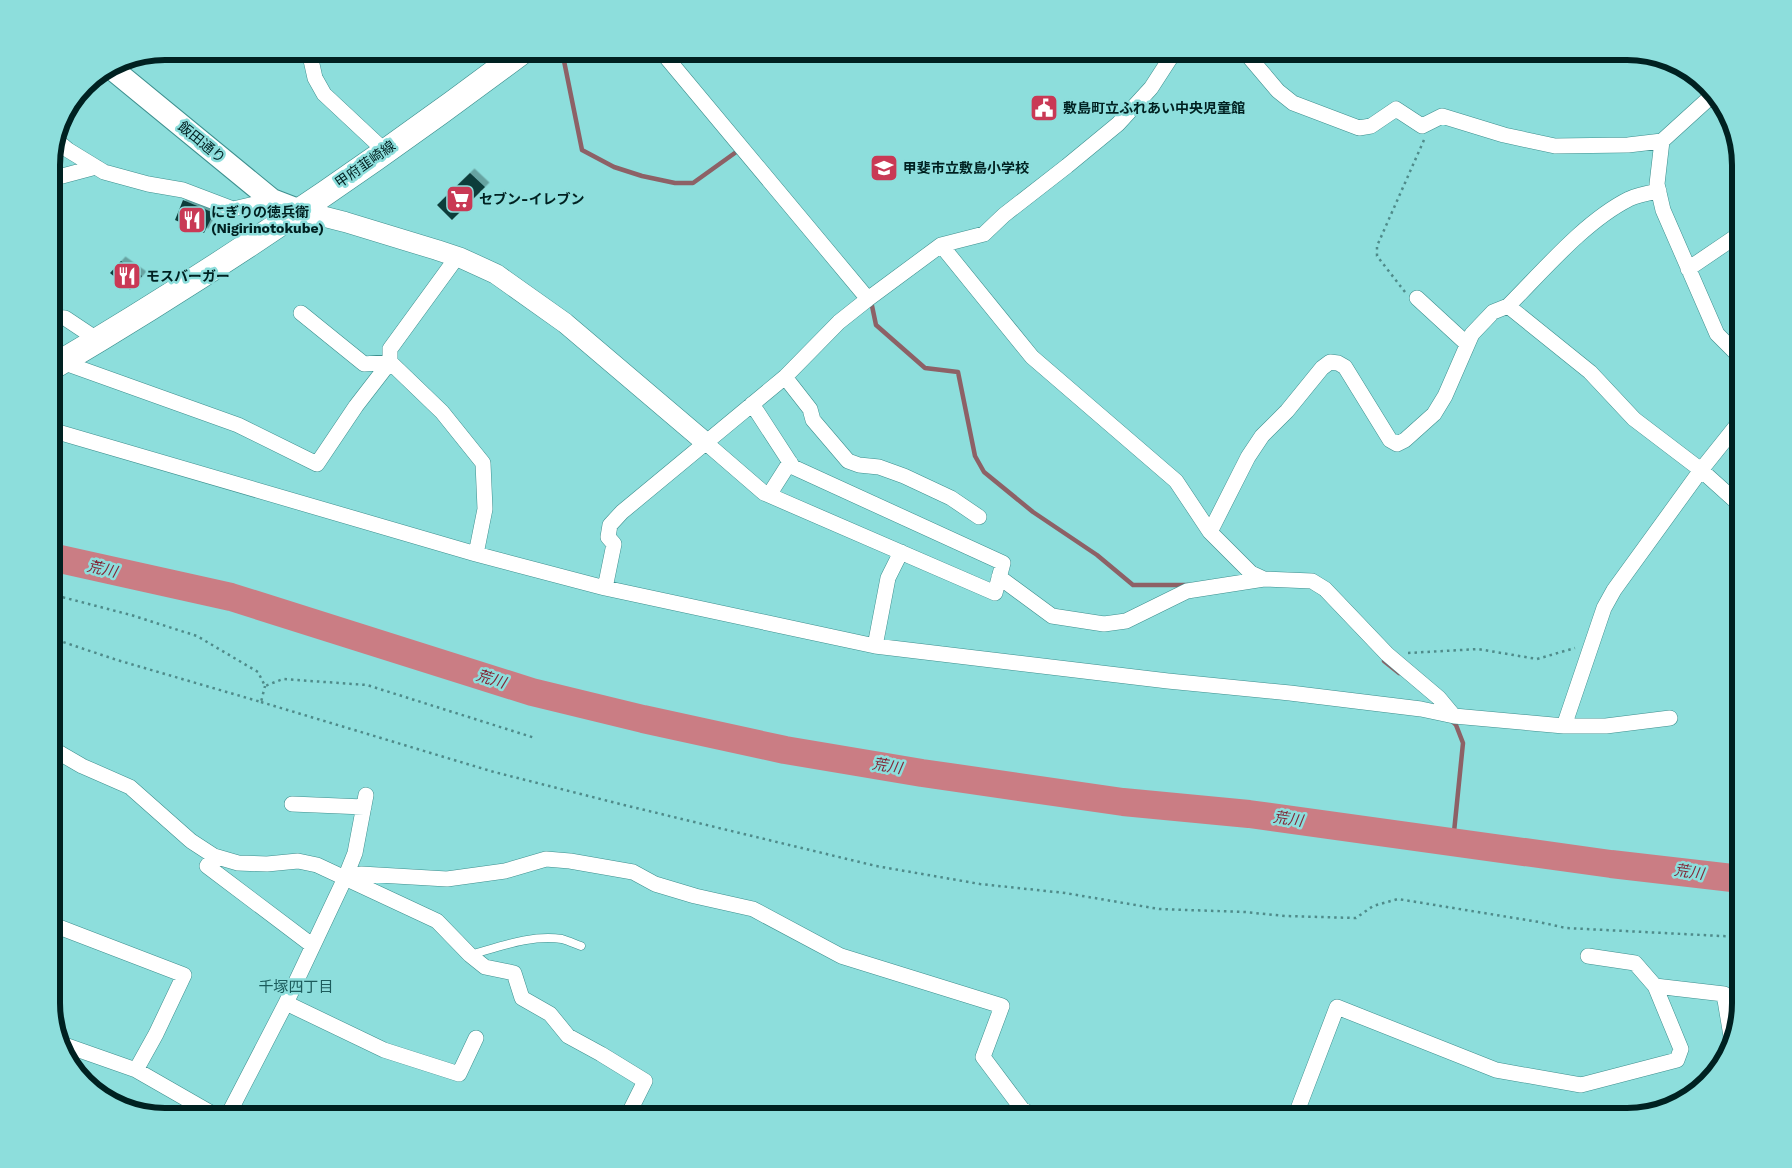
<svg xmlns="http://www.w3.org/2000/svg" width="1792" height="1168" viewBox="0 0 1792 1168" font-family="'Work Sans','Noto Sans JP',sans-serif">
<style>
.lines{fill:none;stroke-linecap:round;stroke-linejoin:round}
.stream{stroke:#8d6166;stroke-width:4.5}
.river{stroke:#ca7d84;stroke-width:28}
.building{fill:#0f3c3b;filter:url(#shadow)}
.service-casing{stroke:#3d8f8e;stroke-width:9}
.minor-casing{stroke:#3d8f8e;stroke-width:16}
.tertiary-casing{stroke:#3d8f8e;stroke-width:21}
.secondary-casing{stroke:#3d8f8e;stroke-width:24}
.primary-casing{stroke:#3d8f8e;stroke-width:26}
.path{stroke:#4f8b8a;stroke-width:2.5;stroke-dasharray:2.5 4;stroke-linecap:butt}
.service{stroke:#fff;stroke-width:8}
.minor{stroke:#fff;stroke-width:15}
.tertiary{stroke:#fff;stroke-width:20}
.secondary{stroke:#fff;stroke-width:22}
.primary{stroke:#fff;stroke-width:25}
.labels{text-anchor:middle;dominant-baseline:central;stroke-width:5;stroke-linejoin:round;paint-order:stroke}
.poi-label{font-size:14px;font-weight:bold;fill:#002121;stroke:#8ddedc;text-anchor:start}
.street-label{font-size:14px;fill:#002121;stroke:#8ddedc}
.water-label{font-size:15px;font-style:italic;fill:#822636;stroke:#8ddedc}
.neighbourhood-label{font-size:15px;fill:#1c5c5c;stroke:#8ddedc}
.rim{fill:none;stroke:#002121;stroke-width:6}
</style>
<defs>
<filter id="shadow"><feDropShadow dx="4.5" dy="-4.5" stdDeviation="0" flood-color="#0004"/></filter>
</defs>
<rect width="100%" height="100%" fill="#8ddedc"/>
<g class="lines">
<path class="stream" d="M562,51L582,150L614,167L642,176L675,183H693L739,150
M871,301L876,325L925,368L958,372L975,456L984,472L1033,512L1097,555L1133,585H1188
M1384,661L1399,673
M1451,720L1456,725L1463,743L1453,842"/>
<path class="river" d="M51,557L231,597L532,692L643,719L785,750L922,773L1123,802L1249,814L1611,864L1741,879"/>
</g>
<path class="building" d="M470,173L485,187L452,220L437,205Z
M183,200L214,213L204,233L175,220Z
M121,261L142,276L130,290L110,273Z"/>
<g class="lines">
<defs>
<path id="service" d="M470,955C499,947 532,934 562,939C569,941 575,944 581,946"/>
<path id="minor" d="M309,51L315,78L324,94L385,151
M661,51L868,299
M1244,51L1278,91L1293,103L1359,128L1371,126L1396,109L1422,126L1442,116L1504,135L1555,146L1628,145L1662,141L1706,101L1712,94
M56,140L68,150L104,172L148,184L183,190L233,209L272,200
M1662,141L1657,184L1663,210L1717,334L1741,358
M51,179L96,167
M941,245L1032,357L1176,481L1210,532L1251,573L1264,579L1312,581L1325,589L1387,654L1439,698L1454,716
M1688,269L1741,233
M1417,298L1467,344
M1508,306L1590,372L1634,419L1701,470L1741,506
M301,313L364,364L390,362L442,412L483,463L485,509L476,554
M51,317L65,318L98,340
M62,362L238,425L317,464L356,406L390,362V349L457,257
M785,377L810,409L813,420L848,461L859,465L879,467L904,476L951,498L979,517
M51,430L476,554L605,588L875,646L1168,681L1290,693L1421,709L1454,716L1564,726H1606L1670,718
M705,442L764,493L995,593L1003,563L793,467L752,404
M769,495L790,462
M1210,532L1248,457L1262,436L1287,411L1322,368L1330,362L1338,363L1345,367L1390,440L1397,444L1405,440L1434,414L1445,396L1472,334L1493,312L1508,306C1543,271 1585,221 1629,199C1638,195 1649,193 1659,191
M999,577L1052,616L1104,624L1126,621L1187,591L1264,579
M605,588L614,544L608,537L610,525L622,512L785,377L839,322L868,299L941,245L984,234L1004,215L1067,166L1118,124L1151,88L1175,51
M1738,602L1741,596
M875,646L888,578L901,552
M1564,726L1604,608L1614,590L1701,470L1741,420
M51,748L82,766L130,787L191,841L214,856L238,863L267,864L298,861L317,865L437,921L470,955L485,967L514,973L522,998L550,1014L568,1036L601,1054L645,1081L627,1117
M292,804L364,807
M214,856L207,866L313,946
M345,878L361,874L447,879L505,871L546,859L570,861L633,872L655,884L695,896L753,909L841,956L1002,1006L983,1057L1022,1109L1035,1117
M51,924L184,975L156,1034L136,1070
M1655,986L1724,994L1731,1036
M286,1003L384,1050L459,1074L476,1038
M62,1044L136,1070L218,1117
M227,1117L286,1003L345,878L355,853L366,795
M1288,1117L1298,1109L1337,1007L1496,1070L1581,1085L1677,1060L1681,1049L1655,986L1635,963L1588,956"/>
<path id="tertiary" d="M298,210L345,222L437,250L461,258L496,274L565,323L705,442"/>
<path id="secondary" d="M110,67L272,200L298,210"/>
<path id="primary" d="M51,368C214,272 373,164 523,51"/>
</defs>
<use href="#service" class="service-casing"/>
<use href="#minor" class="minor-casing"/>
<use href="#tertiary" class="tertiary-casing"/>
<use href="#secondary" class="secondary-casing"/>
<use href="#primary" class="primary-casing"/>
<path class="path" d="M1405,292L1377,256V246L1424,140
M51,594L58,596
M51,600L58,596L131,615L197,636L258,672L265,686L283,679L367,685L535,738
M51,638L117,660L261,702L265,686
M1408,653L1478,649L1537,659L1575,648
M261,702L494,772L624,805L876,866L980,884L1065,893L1159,909L1245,912L1285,916L1356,918L1373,906L1398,899L1539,922L1566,928L1741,937"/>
<use href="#service" class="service"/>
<use href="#minor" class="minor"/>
<use href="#tertiary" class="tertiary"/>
<use href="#secondary" class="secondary"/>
<use href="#primary" class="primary"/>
</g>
<defs>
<symbol id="civic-square" viewBox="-11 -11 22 22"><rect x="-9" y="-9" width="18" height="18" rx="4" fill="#c93955" stroke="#8ddedc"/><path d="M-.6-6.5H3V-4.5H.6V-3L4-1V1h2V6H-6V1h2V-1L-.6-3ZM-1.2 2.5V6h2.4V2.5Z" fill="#fff"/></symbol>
<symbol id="school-square" viewBox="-11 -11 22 22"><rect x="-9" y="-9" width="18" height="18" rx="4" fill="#c93955" stroke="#8ddedc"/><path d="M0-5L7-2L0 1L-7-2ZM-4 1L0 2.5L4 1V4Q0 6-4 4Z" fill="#fff"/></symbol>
<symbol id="supermarket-square" viewBox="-11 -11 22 22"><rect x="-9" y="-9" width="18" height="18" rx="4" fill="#c93955" stroke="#8ddedc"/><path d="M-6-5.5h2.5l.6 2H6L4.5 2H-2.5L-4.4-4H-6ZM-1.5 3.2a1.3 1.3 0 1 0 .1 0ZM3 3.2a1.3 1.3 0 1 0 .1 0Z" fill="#fff"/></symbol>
<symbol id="restaurant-square" viewBox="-11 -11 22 22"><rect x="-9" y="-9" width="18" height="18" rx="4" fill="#c93955" stroke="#8ddedc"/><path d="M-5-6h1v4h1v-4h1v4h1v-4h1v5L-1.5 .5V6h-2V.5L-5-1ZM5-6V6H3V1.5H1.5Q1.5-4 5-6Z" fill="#fff"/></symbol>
</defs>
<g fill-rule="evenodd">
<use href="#civic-square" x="1028" y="92" width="32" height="32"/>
<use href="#school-square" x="868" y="152" width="32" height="32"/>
<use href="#supermarket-square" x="444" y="183" width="32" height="32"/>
<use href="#restaurant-square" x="176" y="204" width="32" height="32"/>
<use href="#restaurant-square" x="111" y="260" width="32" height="32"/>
</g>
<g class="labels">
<g class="poi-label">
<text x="1063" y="108">敷島町立ふれあい中央児童館</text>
<text x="903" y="168">甲斐市立敷島小学校</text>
<text x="479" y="199">セブン-イレブン</text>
<text x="211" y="212">にぎりの徳兵衛<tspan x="211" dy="16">(Nigirinotokube)</tspan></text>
<text x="146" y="276">モスバーガー</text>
</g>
<g class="street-label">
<text transform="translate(202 142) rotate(39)">飯田通り</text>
<text transform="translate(365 164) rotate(-35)">甲府韮崎線</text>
</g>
<g class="water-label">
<text transform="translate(102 569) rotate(13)">荒川</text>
<text transform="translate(491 679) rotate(17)">荒川</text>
<text transform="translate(887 766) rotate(9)">荒川</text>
<text transform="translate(1288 819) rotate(8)">荒川</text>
<text transform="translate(1689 872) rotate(8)">荒川</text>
</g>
<g class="neighbourhood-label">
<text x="296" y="987">千塚四丁目</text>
</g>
</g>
<path d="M0 0H1792V1168H0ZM165 60H1627A105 105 0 0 1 1732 165V1003A105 105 0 0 1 1627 1108H165A105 105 0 0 1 60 1003V165A105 105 0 0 1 165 60Z" fill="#8ddedc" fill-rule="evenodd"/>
<path class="rim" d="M165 60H1627A105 105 0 0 1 1732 165V1003A105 105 0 0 1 1627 1108H165A105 105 0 0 1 60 1003V165A105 105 0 0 1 165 60Z"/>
</svg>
